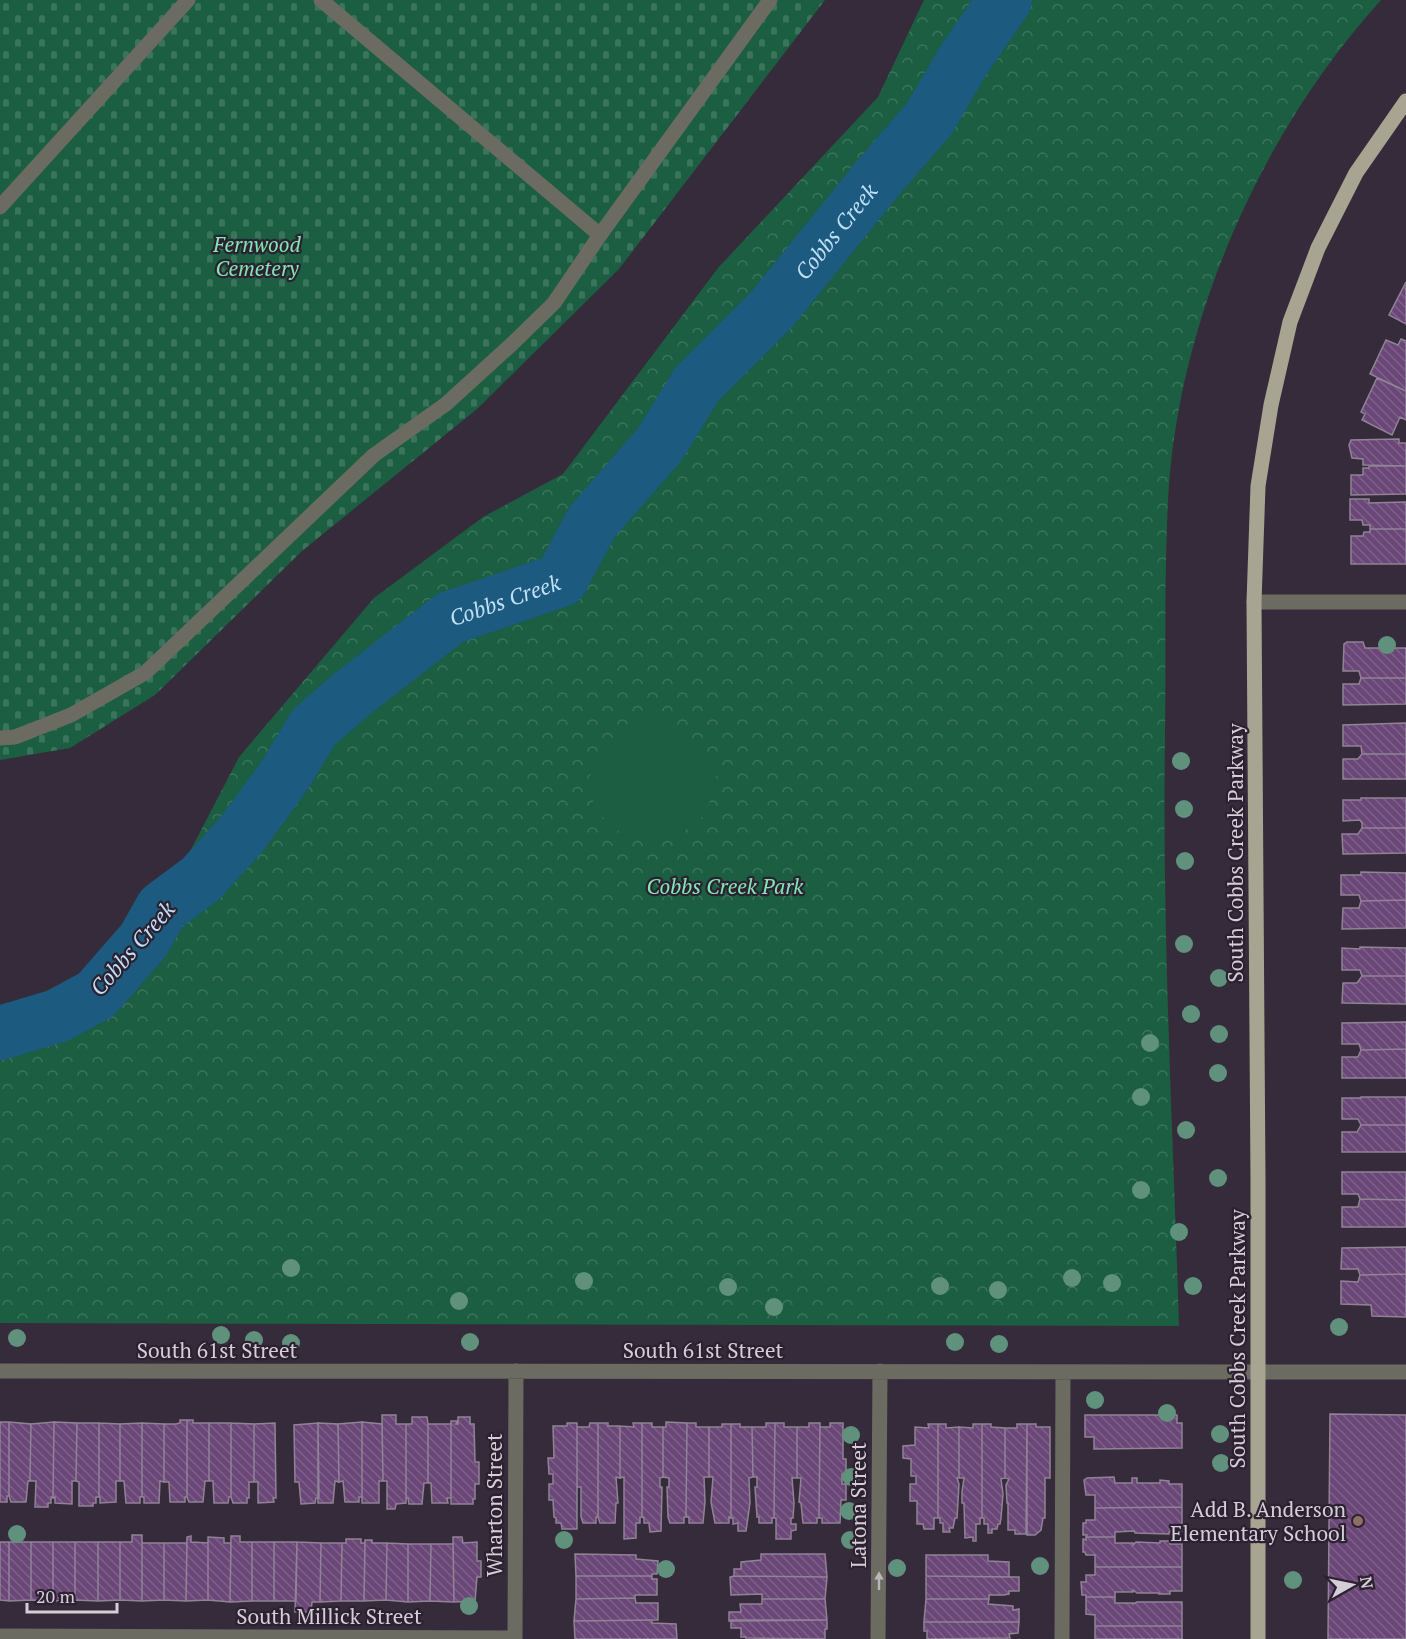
<svg xmlns="http://www.w3.org/2000/svg" width="1406" height="1639" viewBox="0 0 1406 1639" font-family="'PT Serif',serif">
<style>
.cemetery{fill:url(#cemetery-stones)}
.park{fill:url(#park-crowns)}
.pitch{fill:#1b5e41}
.lines{fill:none;stroke-linecap:round;stroke-linejoin:round}
.river{stroke:#1c5a7f;stroke-width:54}
.building{fill:url(#building-back-hatch);stroke:#908396;stroke-width:1.5}
.minor{stroke:#6c6b62;stroke-width:15}
.major{stroke:#a7a592;stroke-width:15}
.tree{fill:#60917d}
.oneway{fill:#bbb5ba}
.education-dot{fill:#8d6e63;stroke:#2c2130;stroke-width:2}
.labels{text-anchor:middle;dominant-baseline:central;stroke-width:4.5;stroke-linejoin:round;paint-order:stroke}
.park-label{font-size:21px;font-style:italic;fill:#82e5b4;stroke:#2c2130}
.street-label{font-size:21px;fill:#d5ced8;stroke:#2c2130}
.poi-label{font-size:21px;fill:#d5ced8;stroke:#2c2130;text-anchor:end}
.water-label{font-size:22px;font-style:italic;fill:#bfdff6;stroke:#2c2130}
</style>
<defs>
<pattern id="cemetery-stones" width="16" height="16" patternUnits="userSpaceOnUse" patternTransform="scale(1.5)"><rect width="16" height="16" fill="#1b5e41"/><path d="M2 7V4a2 2 0 0 1 4 0v3zM10 15v-3a2 2 0 0 1 4 0v3z" fill="#3b745c"/></pattern>
<pattern id="park-crowns" width="20" height="18" patternUnits="userSpaceOnUse" patternTransform="scale(1.5)"><rect width="20" height="18" fill="#1b5e41"/><path d="M2 6a3 3 0 1 1 6 0M12 15a3 3 0 1 1 6 0" fill="none" stroke="#3b745c"/></pattern>
<pattern id="building-back-hatch" width="6" height="6" patternUnits="userSpaceOnUse" patternTransform="scale(1.5)"><rect width="6" height="6" fill="#6a4777"/><path d="M-1 5l2 2M0 0l6 6M5-1l2 2" fill="none" stroke="#7e608a"/></pattern>
</defs>
<rect width="100%" height="100%" fill="#362b3a"/>
<path class="cemetery" d="M0,0H825L619,269L477,409L302,551L155,695L70,748L0,760Z"/>
<path class="park" d="M924,0H1381C1261,132 1177,322 1168,501C1164,580 1166,659 1165,737C1162,933 1173,1130 1179,1326L0,1323V1033L57,1016L96,995L144,940L239,757L374,598L483,517L563,474L718,268L878,97Z"/>
<path class="pitch" d="M650,705L717,774L706,814L680,834L652,840L622,834L605,820L590,796L591,764Z"/>
<g class="lines">
<path class="river" id="s1" d="M0,1033L57,1016L96,995L144,940L162,908L201,879L241,835L285,775L314,727L352,694L450,618L561,580L592,522L660,444L697,384L772,309L878,178L929,119L963,61L1005,0"/>
</g>
<path class="building" d="M1406,282V324L1389,315Z
M1401,339L1406,341V391L1370,374L1386,340L1398,345Z
M1377,378L1406,391V420L1400,417L1392,435L1362,420L1365,414L1361,412Z
M1399,439V443H1406V466L1363,465V459L1352,458L1349,445L1351,440Z
M1369,466H1406V494L1351,495V475H1363V468H1369Z
M1350,499H1369V503L1406,502V529H1370V525H1363L1362,520H1350Z
M1370,529H1406V564H1351V536H1363L1364,532H1370Z
M1347,642H1363L1365,648H1406V678H1361L1359,671H1343L1344,644Z
M1361,678H1406V704L1343,705V684H1359Z
M1406,723V754H1362L1361,746H1343V725Z
M1362,754H1406V779H1343V759H1358Z
M1361,798H1406V828H1362V823L1360,820L1343,821V800H1361Z
M1362,828H1406V853L1343,854L1342,834H1358Z
M1361,872L1406,873V900L1361,901L1359,895H1341V875H1361Z
M1406,900V928L1342,929L1343,908H1359L1361,901Z
M1360,947L1406,948V976H1362L1360,970H1342V948L1360,949Z
M1362,976H1406V1004L1342,1003L1343,983H1357Z
M1406,1022V1049L1361,1050L1359,1044H1342V1023Z
M1406,1049V1078H1342V1057H1358L1361,1050Z
M1361,1097H1406V1125H1361L1358,1119H1342V1098H1361Z
M1361,1125H1406V1152H1342V1132H1357Z
M1342,1172H1406V1200L1360,1199L1358,1194H1342Z
M1360,1199L1406,1200V1227H1342V1207H1358Z
M1406,1247V1274L1360,1275L1358,1269H1341L1342,1248Z
M1406,1274V1317L1372,1316L1371,1305L1341,1304V1281L1358,1282L1360,1275Z
M1330,1414L1406,1415V1639H1328Z
M382,1415H396V1424H406V1503L396,1504L395,1509H387V1481H383Z
M1085,1415H1177V1423H1182V1448L1094,1449V1437H1085Z
M412,1417H427L428,1424V1483H424L422,1504H409L408,1498H406V1424H412Z
M458,1417H470V1424H474L475,1462H479V1484H475V1499H473V1504H451V1421H457L456,1424H458Z
M180,1420H187V1497H185V1502H170L169,1482H164V1424H176L180,1423Z
M187,1420H193V1423H209V1481H205L203,1502H189L187,1497Z
M0,1422H9V1496H7V1502H0Z
M9,1422L31,1424L30,1481H28L26,1502H11L9,1496Z
M54,1422L77,1423L76,1481H72V1504L55,1503V1497L53,1498Z
M54,1422L53,1497H51V1503H48V1507H35L36,1481H30L31,1424Z
M362,1422L382,1424L383,1481H379V1503H362Z
M362,1422V1497H359V1502H345L343,1481L339,1482L338,1424Z
M666,1422L687,1423L686,1517H684V1523H670L668,1517L667,1487H669V1478L663,1477V1427H666Z
M77,1423H99V1497H96V1503H93V1506H79V1482L76,1481Z
M99,1423L120,1424V1481H116V1502L100,1503V1497H99Z
M142,1423V1497H140V1503H126L124,1481H120V1424Z
M142,1423L164,1424V1482L160,1481L159,1503H144V1497H142Z
M209,1423H231V1497H229L228,1503H214L213,1481H209Z
M231,1423L254,1424V1482H249V1498H247V1503H233L231,1497Z
M275,1423L276,1498H273L274,1502L258,1503V1482H254V1424Z
M318,1423L319,1498H316L315,1503L301,1504L299,1482H295L294,1425Z
M318,1423L338,1424L339,1482L335,1481L333,1503H318Z
M567,1423H577V1529H562L561,1523H556V1518L554,1517L553,1500H549V1484H553V1474H549L548,1458H554L553,1426H567Z
M590,1423H598V1517H596V1523H583L581,1517V1487H577V1427H589Z
M598,1423H608V1426H620V1478L616,1477L618,1503H616L615,1523H600L598,1517Z
M633,1423H642V1517H640V1523H636V1538L624,1539V1477L620,1478V1426L634,1427Z
M642,1423H652V1427H663V1477L660,1478V1487H662L661,1531L650,1532L649,1523H644V1518L642,1517Z
M687,1423H696V1427H709V1477H704L705,1502L703,1523H689V1517H686Z
M766,1423H775L774,1518H772V1523H759V1517H757L755,1487H757V1477H753L752,1427H766Z
M775,1423H784V1427H797V1478H792L794,1503L793,1518H791V1524H796V1530L791,1531V1539H776V1518H774Z
M809,1423H820L819,1518H817V1523H803L801,1503L799,1502L801,1478H797V1427H809Z
M830,1423H843V1459H846V1474H842V1484H846V1500H841L840,1523H822V1518H819L820,1427H830Z
M428,1424H451V1498H447L448,1503H432L431,1483H428Z
M722,1424H731V1518L729,1517V1523H715L711,1502L713,1477H709V1427H722Z
M731,1424H740V1427H752L753,1477L749,1478L750,1503L746,1531H738V1523L733,1524V1518H731Z
M928,1424H938V1518H934V1529H924L923,1524H917V1501H910V1484H916V1476H911V1459L903,1458V1446L915,1445V1427L929,1428Z
M938,1424H946V1428L959,1427V1478H957L959,1484L957,1518H955L953,1528H949L950,1532H943V1523H940V1518H938Z
M973,1424H982V1518H980V1524H976V1541H973V1537L965,1538L964,1503H962V1492L964,1478H959V1427L973,1428Z
M982,1424H991V1427L1005,1428V1478L1001,1479L1003,1494L1001,1518L1000,1524H998L997,1529H992V1533H988V1524H984V1518H982Z
M1017,1424H1027L1026,1534H1015V1530H1008V1503H1007L1006,1485L1009,1479L1005,1478V1428H1017Z
M1027,1424H1036V1427H1050V1478H1045V1518H1043L1041,1530L1035,1535H1027Z
M1114,1477L1115,1483H1132V1478H1137V1483H1160V1480L1169,1481V1484H1182V1507L1095,1508V1495H1086L1084,1480L1087,1478Z
M1182,1507V1531L1169,1532V1534L1135,1533L1134,1531L1115,1532V1537H1086L1087,1535H1083V1523H1086V1520H1095V1508Z
M132,1535H142V1601L120,1600V1542H132Z
M191,1536V1542L208,1543V1600L186,1601L187,1537Z
M231,1536H240V1542H252V1601L230,1602Z
M208,1537L224,1538V1543H231L230,1602L208,1600Z
M453,1537H462L463,1543L477,1542V1561H481V1577H477L475,1601L454,1602Z
M1086,1537H1115V1543H1133V1545L1136,1542L1160,1543V1541H1170V1544H1182V1567H1095V1555H1086L1085,1552H1083V1539L1086,1540Z
M346,1539H361V1543H365L364,1601H341L342,1543H346Z
M365,1540H372V1543H387L386,1600L364,1601Z
M0,1542H9V1601L0,1600Z
M9,1542H31V1600L9,1601Z
M31,1542H53V1601L31,1600Z
M53,1542H75V1600L53,1601Z
M75,1542H98V1601L75,1600Z
M98,1542H120V1600L98,1601Z
M252,1542H274V1601H252Z
M274,1542H297L296,1601H274Z
M297,1542L321,1543L320,1602H312L311,1612H295Z
M142,1543H164V1600L142,1601Z
M164,1543H187L186,1601L164,1600Z
M321,1543H342L341,1601L320,1602Z
M387,1543L408,1544V1602L386,1600Z
M408,1544H431L430,1601L408,1602Z
M431,1544H453L454,1602L430,1601Z
M575,1554L636,1555V1559L658,1561L657,1574H652V1576H576Z
M761,1554H825L827,1577L734,1576V1569H741V1562L761,1560Z
M926,1555H988V1561L1009,1562V1577L926,1576Z
M1095,1567H1182V1591H1170V1594H1159V1593H1137L1133,1590V1592H1115V1597H1086V1595H1082L1081,1582H1086V1575H1095Z
M576,1576H652V1579H657V1595H635V1598L576,1599Z
M734,1576L827,1577L825,1599H762V1594L731,1595L730,1577Z
M926,1576L1019,1577V1591H1009V1594L1003,1595H989V1599H926Z
M1086,1597H1115V1603H1133V1604L1137,1602H1182V1626H1095V1615L1086,1614Z
M635,1598L636,1603H658V1620L574,1621L576,1599Z
M762,1599H825L827,1620L729,1621V1612H741L740,1604H762Z
M926,1599H989L988,1604L1013,1606V1610L1019,1609V1622H924Z
M652,1620V1623L676,1624L677,1639H575L574,1621Z
M731,1620H827V1629H825V1639L746,1638V1637H741V1628H731Z
M924,1622H1019L1018,1633L1009,1634L1010,1638L927,1639V1631H924Z
M1095,1626H1182V1639H1095Z"/>
<g class="lines">
<path class="minor" d="M321,0L600,235
M0,207L188,0
M1254,602H1406
M0,738L15,737L71,715L145,673L374,455L446,404L513,343L554,303L600,235L770,0
M0,1371L1406,1372
M0,1636L515,1638
M515,1639L516,1371
M878,1639L880,1371
M1062,1639L1063,1372"/>
<path class="major" d="M1258,1639V1181L1254,602L1258,486L1271,405L1290,322L1318,248L1356,173L1406,101"/>
</g>
<g class="tree">
<circle cx="1387" cy="645" r="9"/>
<circle cx="1181" cy="761" r="9"/>
<circle cx="1184" cy="809" r="9"/>
<circle cx="1185" cy="861" r="9"/>
<circle cx="1184" cy="944" r="9"/>
<circle cx="1219" cy="978" r="9"/>
<circle cx="1191" cy="1014" r="9"/>
<circle cx="1219" cy="1034" r="9"/>
<circle cx="1150" cy="1043" r="9"/>
<circle cx="1218" cy="1073" r="9"/>
<circle cx="1141" cy="1097" r="9"/>
<circle cx="1186" cy="1130" r="9"/>
<circle cx="1218" cy="1178" r="9"/>
<circle cx="1141" cy="1190" r="9"/>
<circle cx="1179" cy="1232" r="9"/>
<circle cx="291" cy="1268" r="9"/>
<circle cx="1072" cy="1278" r="9"/>
<circle cx="584" cy="1281" r="9"/>
<circle cx="1112" cy="1283" r="9"/>
<circle cx="940" cy="1286" r="9"/>
<circle cx="1193" cy="1286" r="9"/>
<circle cx="728" cy="1287" r="9"/>
<circle cx="998" cy="1290" r="9"/>
<circle cx="459" cy="1301" r="9"/>
<circle cx="774" cy="1307" r="9"/>
<circle cx="1339" cy="1327" r="9"/>
<circle cx="221" cy="1335" r="9"/>
<circle cx="17" cy="1338" r="9"/>
<circle cx="254" cy="1340" r="9"/>
<circle cx="470" cy="1342" r="9"/>
<circle cx="955" cy="1342" r="9"/>
<circle cx="291" cy="1343" r="9"/>
<circle cx="999" cy="1344" r="9"/>
<circle cx="1095" cy="1400" r="9"/>
<circle cx="1167" cy="1413" r="9"/>
<circle cx="1220" cy="1434" r="9"/>
<circle cx="851" cy="1435" r="9"/>
<circle cx="1221" cy="1463" r="9"/>
<circle cx="851" cy="1477" r="9"/>
<circle cx="849" cy="1511" r="9"/>
<circle cx="17" cy="1534" r="9"/>
<circle cx="564" cy="1540" r="9"/>
<circle cx="850" cy="1540" r="9"/>
<circle cx="1040" cy="1566" r="9"/>
<circle cx="897" cy="1568" r="9"/>
<circle cx="666" cy="1569" r="9"/>
<circle cx="1293" cy="1580" r="9"/>
<circle cx="469" cy="1606" r="9"/>
</g>
<defs><path id="oneway-solid" d="M-6-.8H1V-3.2L6.5 0L1 3.2V.8H-6Z" transform="scale(1.5)"/></defs>
<use class="oneway" href="#oneway-solid" transform="translate(879 1581) rotate(-90)"/>
<circle class="education-dot" cx="1358" cy="1521" r="6"/>
<g class="labels">
<g class="park-label">
<text x="257" y="244">Fernwood<tspan x="257" dy="24">Cemetery</tspan></text>
<text x="725" y="886">Cobbs Creek Park</text>
</g>
<g class="street-label">
<text transform="translate(1235 853) rotate(-90)">South Cobbs Creek Parkway</text>
<text transform="translate(1237 1339) rotate(-90)">South Cobbs Creek Parkway</text>
<text x="217" y="1350">South 61st Street</text>
<text x="703" y="1350">South 61st Street</text>
<text transform="translate(494 1505) rotate(-90)">Wharton Street</text>
<text transform="translate(858 1505) rotate(-90)">Latona Street</text>
<text x="329" y="1616">South Millick Street</text>
</g>
<g class="poi-label">
<text x="1346" y="1509">Add B. Anderson<tspan x="1346" dy="24">Elementary School</tspan></text>
</g>
<g class="water-label">
<text stroke="none"><textPath href="#s1" startOffset="1190">Cobbs Creek</textPath></text>
<text stroke="none"><textPath href="#s1" startOffset="684">Cobbs Creek</textPath></text>
<text transform="translate(132 948) rotate(-49)">Cobbs Creek</text>
</g>
</g>
<g transform="translate(1352 1585) rotate(81)" stroke="#2c2130" stroke-width="4.5" paint-order="stroke">
<path d="M0-4.5L10 22L0 15L-10 22Z" fill="#d5ced8"/>
<text y="-9" font-size="16" font-weight="bold" text-anchor="middle" fill="#d5ced8">N</text>
</g>
<path d="M27 1603v9h90v-9" fill="none" stroke="#d5ced8" stroke-width="3"/>
<text x="36" y="1603" font-size="18" fill="#d5ced8" stroke="#2c2130" stroke-width="4.5" paint-order="stroke">20 m</text>
</svg>
